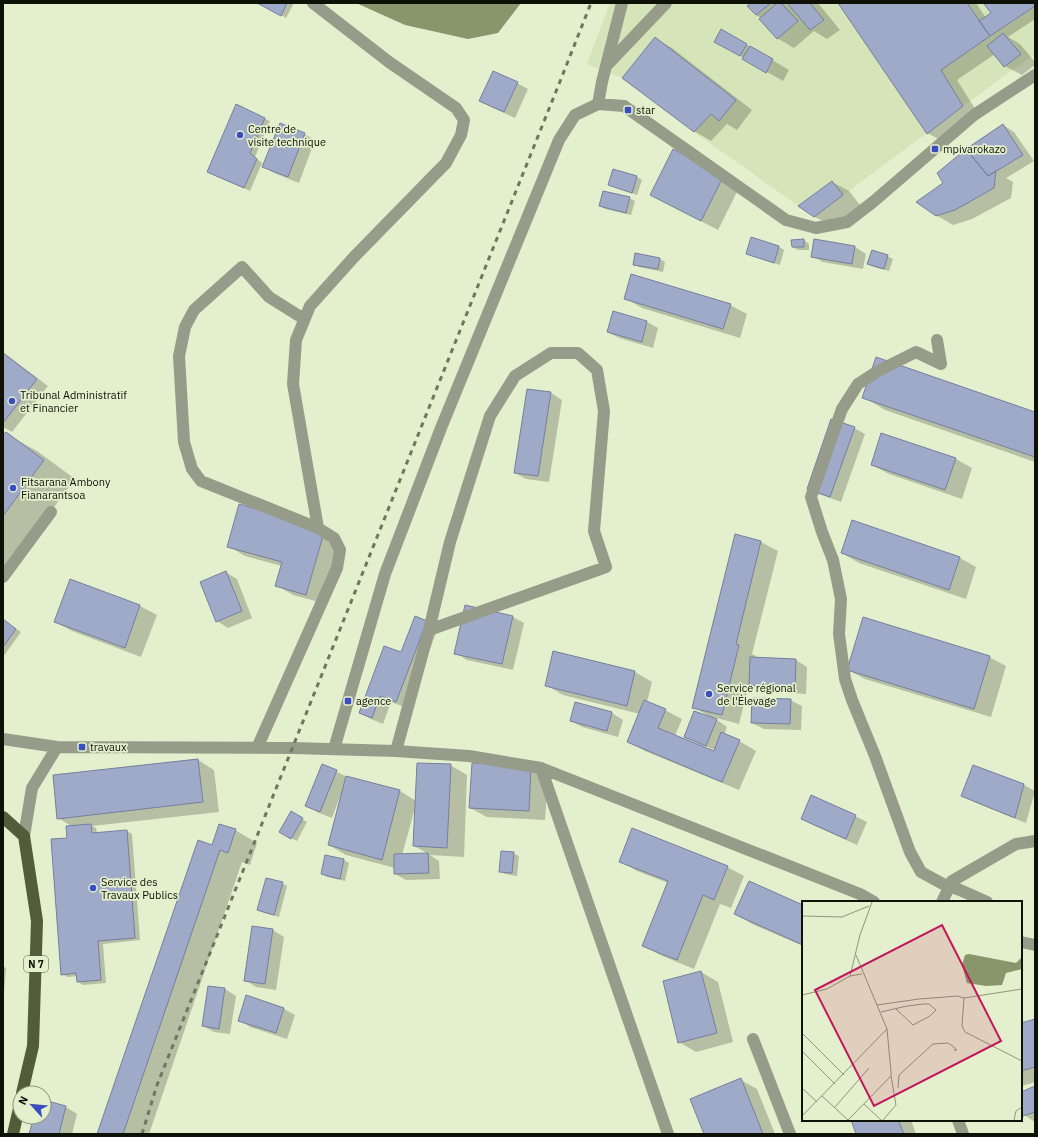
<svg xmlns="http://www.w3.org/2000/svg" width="1038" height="1137" viewBox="0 0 1038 1137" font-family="'IBM Plex Sans',sans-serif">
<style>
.built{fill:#d6e4ba}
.water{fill:#89966c}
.shadow{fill:#0003;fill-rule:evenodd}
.building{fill:#9faac9;stroke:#757f9d}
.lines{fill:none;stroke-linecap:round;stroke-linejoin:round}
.minor{stroke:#969c89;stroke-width:12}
.major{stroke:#525c3b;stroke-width:12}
.rail{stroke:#6f7660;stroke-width:3;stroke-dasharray:5 5;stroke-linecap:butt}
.poi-dot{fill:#394fc1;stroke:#e4efcd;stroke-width:1.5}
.labels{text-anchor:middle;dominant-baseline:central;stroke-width:3.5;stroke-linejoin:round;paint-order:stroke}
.shield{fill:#e4efcd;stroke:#4e5442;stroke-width:1}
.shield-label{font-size:10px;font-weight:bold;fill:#0e1106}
.poi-label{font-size:11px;fill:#0e1106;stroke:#e4efcd;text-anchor:start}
.inset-road{fill:none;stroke:#8e967d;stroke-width:1}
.view{fill:#c2185b;fill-opacity:0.15;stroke:#c2185b;stroke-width:2}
.inset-edge{fill:none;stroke:#0e1106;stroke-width:2}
</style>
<rect width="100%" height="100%" fill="#e4efcd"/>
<path class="built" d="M610,3H1035V54L963,106L814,217L694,132L622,78L587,64Z"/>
<path class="water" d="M356,3H521L498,33L468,39L405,25Z"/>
<path class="shadow" d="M259,3H294L286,18Z
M752,3H786L788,6L790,4L788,3H818L840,30L827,39L814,31L794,48L777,38L761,18L756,15L749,6Z
M839,3H976L986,18L993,14L988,3H1035V19L1008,37L1020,44L1035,62V65L1022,75L1005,66L995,54L957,80L979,115L944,142L927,133Z
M722,30L789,70L783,81L744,59V58L715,41Z
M655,38L672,48L752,110L737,130L727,124L711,141L694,131Z
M517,83L528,89L515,118L491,107L480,101Z
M236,106L270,121L255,157L262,163L250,191L208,172Z
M1003,125L1014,132L1034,161L1006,178L1013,182L1011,198L972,219L953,225L936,215L945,183Z
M304,134L315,140L299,183L274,173L263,166Z
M674,151L740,186L718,230L668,204Z
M613,170L637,177L642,180L637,195L615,187L610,184Z
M832,182L849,191L860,205L832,226L815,217L799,206Z
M629,198L635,201L631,215L605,209L600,206Z
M752,238L779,247L784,250L780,265L752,256L747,253Z
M804,240L809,244V250H798L793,247Z
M855,247L866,254L863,269L823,262L812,256Z
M887,256L893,259L889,271L874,267L869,264Z
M660,259L665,262L663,272L639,267L634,264Z
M625,298L730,305L747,314L740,338L642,308Z
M614,313L647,322L658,328L653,348L619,338L608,332Z
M3,352L48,386L12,432L3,427Z
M551,393L562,400L549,482L526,479L515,473Z
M864,397L1035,413V462L885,410Z
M854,428L865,434L841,502L819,494L808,488Z
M6,434L37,451L75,479L4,574L3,573V437Z
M956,459L972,468L962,499L889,474L872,465Z
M240,506L341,539L323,603L293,595L276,585L282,566L245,556L228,546Z
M736,535L761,542L778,551L752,654L756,656L755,659L796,660L807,667L806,694L761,691L749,684L739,724L713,717L727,727L724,735L739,741L756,751L739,790L645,751L628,742L640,714L563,695L546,685L554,652L635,672L652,682L647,702L665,710L682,719L675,736L714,752L715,750L697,743L685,736L709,716L693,707Z
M842,553L960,558L976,567L966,599L859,563Z
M225,572L237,579L252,618L228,628L217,621Z
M71,580L140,606L157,615L141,657L72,631L55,622Z
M466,606L513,617L524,623L513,670L467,660L456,653Z
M415,617L438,628L407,708L391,702L383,724L371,719L360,713L402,653Z
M3,619L21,632L3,657Z
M989,657L1006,666L991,717L865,679L848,670Z
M790,700L802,706L801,730L764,729L752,723Z
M612,713L623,720L618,737L582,727L571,721Z
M198,760L214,770L219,812L92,826L96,828L97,833L127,831L132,834L140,940L103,944L106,983L83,985L78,982V976L68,977L62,974L68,838L73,827L58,818Z
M323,765L347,777L400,791L416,801L450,765L467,775L464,857L430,855L439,861L440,879L406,880L395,874V868L346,855L329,845L341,794L332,818L317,812L306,805ZM415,808L414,846L429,854L402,855Z
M531,766L548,776L545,820L487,817L470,808Z
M973,767L1024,785L1035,791L1026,823L974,802L963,795Z
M291,813L307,822L297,841L280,832Z
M855,816L867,822L857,845L813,825L802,819Z
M235,830L257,843L250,865L242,862L149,1134H99L213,846Z
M513,853L519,856L517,876L505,874L500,871Z
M326,856L344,860L349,863L345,881L327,877L322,874Z
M620,861L727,867L744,876L731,908L720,904L694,969L660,955L643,946L668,883L637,871Z
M282,883L287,886L279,917L264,913L258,910Z
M803,906V946L752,924L735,914Z
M273,930L284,937L276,990L256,987L245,980Z
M3,966L6,968L3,1006Z
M701,972L718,982L733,1042L696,1052L679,1042L664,982Z
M225,989L236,996L230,1034L214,1032L203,1026Z
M284,1009L295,1015L287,1039L250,1027L239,1020Z
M1035,1020V1082L1022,1086L1021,1085V1024Z
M741,1080L757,1089L775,1134H706Z
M1035,1088V1122L1024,1115L1021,1108V1093Z
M44,1101L66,1107L77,1114L72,1134H30L35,1117H44Z
M852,1120H911L916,1134H857Z"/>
<path class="building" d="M257,3H287L281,16Z
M751,3H771L756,15L747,6Z
M777,3H781L798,21L777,39L759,19Z
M787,3H810L824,20L810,30Z
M838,3H967L990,36L941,70L963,106L927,134Z
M986,3H1035V6L990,36L979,21L991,13L984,4Z
M721,29L747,44L740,56L714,42Z
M1003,33L1021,54L1004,67L987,46Z
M655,37L736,100L719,121L711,114L694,132L622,78Z
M750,46L773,59L766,73L742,59Z
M493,71L518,82L504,112L479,101Z
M236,104L265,118L250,153L257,159L244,188L207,172Z
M280,123L305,133L288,177L262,167Z
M1003,124L1023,155L988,176L966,149Z
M673,149L724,175L701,221L650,195Z
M966,149L988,176L996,171L994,188L955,210L936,216L916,202L943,183L937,173Z
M613,169L637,176L632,193L608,185Z
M832,181L843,195L814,217L798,206Z
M603,191L630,197L626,213L599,206Z
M751,237L779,246L774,263L746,254Z
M804,239V247H792L791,240Z
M814,239L855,246L852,264L811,257Z
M872,250L888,255L884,269L867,264Z
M635,253L660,258L658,269L633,265Z
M631,274L731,304L723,329L624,299Z
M613,311L647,321L642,342L607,332Z
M3,353L37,379L3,423Z
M876,357L1035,412V457L862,398Z
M527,389L551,392L538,476L514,473Z
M831,419L855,427L830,497L807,489Z
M6,432L44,460L3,516V435Z
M881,433L956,458L945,490L871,465Z
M239,504L325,529L306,595L275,586L282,562L227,547Z
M852,520L960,557L949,590L841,553Z
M735,534L761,541L736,644L739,645L722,715L692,708Z
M226,571L242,611L216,622L200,582Z
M70,579L140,605L125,648L54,622Z
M465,605L513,616L502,664L454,654Z
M415,616L427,621L396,702L380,696L372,718L359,713L384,646L401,652Z
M863,617L990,656L974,709L847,670Z
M3,619L16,629L3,647Z
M553,651L635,671L627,706L545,686Z
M750,657L796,659L795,688L749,685Z
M752,698L791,699L790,724L751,723Z
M644,700L666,709L658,728L714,751L721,732L740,740L722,782L627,742Z
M575,702L612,712L607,731L570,721Z
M694,711L717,719L706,746L684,737Z
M198,759L203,802L57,819L53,775Z
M417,763L451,764L447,848L413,846Z
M472,763L531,765L529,811L469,808Z
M322,764L337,770L320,812L305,806Z
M973,765L1024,784L1015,818L961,796Z
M346,776L400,790L382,860L328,845Z
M811,795L856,815L846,839L801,819Z
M291,811L303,818L291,839L279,832Z
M91,824L92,833L127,830L135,938L98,941L101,980L77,982L76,973L61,975L51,839L67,838L66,826Z
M219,824L236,829L228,853L220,850L123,1134H97L198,840L212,845Z
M632,828L728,866L714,900L703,895L677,960L642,946L668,881L619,862Z
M501,851L514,852L512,873L499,872Z
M428,853L429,873L394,874V854Z
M325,855L344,859L340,879L321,874Z
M266,878L283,882L274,915L257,910Z
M749,881L803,905V945L734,914Z
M252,926L273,929L265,984L244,981Z
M701,971L717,1033L678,1043L663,981Z
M208,986L225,988L219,1029L202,1026Z
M246,995L284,1008L276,1033L238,1021Z
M1035,1019V1067L1021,1071V1023Z
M741,1078L763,1134H704L690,1099Z
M1035,1086V1112L1023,1116L1021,1111V1092Z
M44,1100L66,1106L59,1134H29L34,1117H44Z
M851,1120H898L904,1134H856Z"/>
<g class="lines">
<path class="minor" d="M313,3L389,62L456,108L464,120L461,135L446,163L354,257L310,306L296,340L293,384L318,528
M607,65L666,3
M598,104L602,82L622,3
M937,340L941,364L916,352L878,371L858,384L842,409L829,445L811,497L822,532L833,560L841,599L839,634L845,679L852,700L875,756L910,852L921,872L943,884L960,890L987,902
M3,577L51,512
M3,739L57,747L293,748L396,751L469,756L541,768L860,894L874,902
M257,748L337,568L340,550L334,538L318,528L201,481L192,469L184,442L179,356L185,327L194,310L242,267L269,297L304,319
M334,749L385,574L441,428L559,140L575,115L598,104L624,106L786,220L816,228L847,222L873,202L974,115L1035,75
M396,751L429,630L450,542L490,416L515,376L551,353H578L597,370L604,411L594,531L606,567L429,630
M541,768L668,1134
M24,836L32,788L57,747
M942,902L952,881L1016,844L1035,841
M1021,942L1035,945
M753,1039L790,1134
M958,1120L963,1134"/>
<path class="major" d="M3,817L24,836L37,921L33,1046L22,1093
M13,1134L20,1104"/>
<path class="rail" d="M142,1134L157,1085L559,84L591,3"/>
</g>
<g class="poi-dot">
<rect x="624" y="106" width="8" height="8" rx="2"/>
<circle cx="240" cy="135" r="4"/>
<rect x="931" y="145" width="8" height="8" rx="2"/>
<circle cx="12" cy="401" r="4"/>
<circle cx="13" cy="488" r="4"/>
<circle cx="709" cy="694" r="4"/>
<rect x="344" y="697" width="8" height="8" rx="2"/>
<rect x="78" y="743" width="8" height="8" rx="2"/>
<circle cx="93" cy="888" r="4"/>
</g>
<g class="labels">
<rect class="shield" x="24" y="956" width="24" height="16" rx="3"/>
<g class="shield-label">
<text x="36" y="964">N 7</text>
</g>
<g class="poi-label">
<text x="636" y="110">star</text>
<text x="248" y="129">Centre de<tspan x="248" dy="13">visite technique</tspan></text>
<text x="943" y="149">mpivarokazo</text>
<text x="20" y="395">Tribunal Administratif<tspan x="20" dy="13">et Financier</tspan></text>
<text x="21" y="482">Fitsarana Ambony<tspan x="21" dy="13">Fianarantsoa</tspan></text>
<text x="717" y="688">Service régional<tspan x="717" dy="13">de l'Élevage</tspan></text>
<text x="356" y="701">agence</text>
<text x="90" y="747">travaux</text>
<text x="101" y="882">Service des<tspan x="101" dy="13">Travaux Publics</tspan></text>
</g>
</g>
<g transform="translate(802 901)">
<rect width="220" height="220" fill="#e4efcd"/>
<path d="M167,53L214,62L220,56V68L204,72L200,84L184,85L165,82L160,64L163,54Z" fill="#89966c"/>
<path class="inset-road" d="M0,15L40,16L67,5M48,75L60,73M0,94L25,88L48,75L58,34L70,1M162,97L160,125L163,131L220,160M75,104L117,98L156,95L162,97L220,88M79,111L105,105L122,103H127L134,109L128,115L111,124L94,108M0,132L42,174M0,150L33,183M0,187L15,201M96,187L97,174L131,143L146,142L153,147V150L155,148M20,195L46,219M62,203L79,219M33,206L67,167M0,215L85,128M46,219L89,175V171L85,128L54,54M81,219L94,204L89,175M212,219L214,210L220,206"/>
<path class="view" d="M140,24L199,140L72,205L13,89Z"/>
<rect width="220" height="220" class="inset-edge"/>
</g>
<rect width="1038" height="1137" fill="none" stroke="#0e1106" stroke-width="8"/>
<g transform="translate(32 1105) rotate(297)"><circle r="19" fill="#e4efcd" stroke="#8e967d"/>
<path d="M0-3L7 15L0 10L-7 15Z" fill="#394fc1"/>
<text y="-6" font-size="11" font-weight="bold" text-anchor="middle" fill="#0e1106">N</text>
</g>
</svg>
